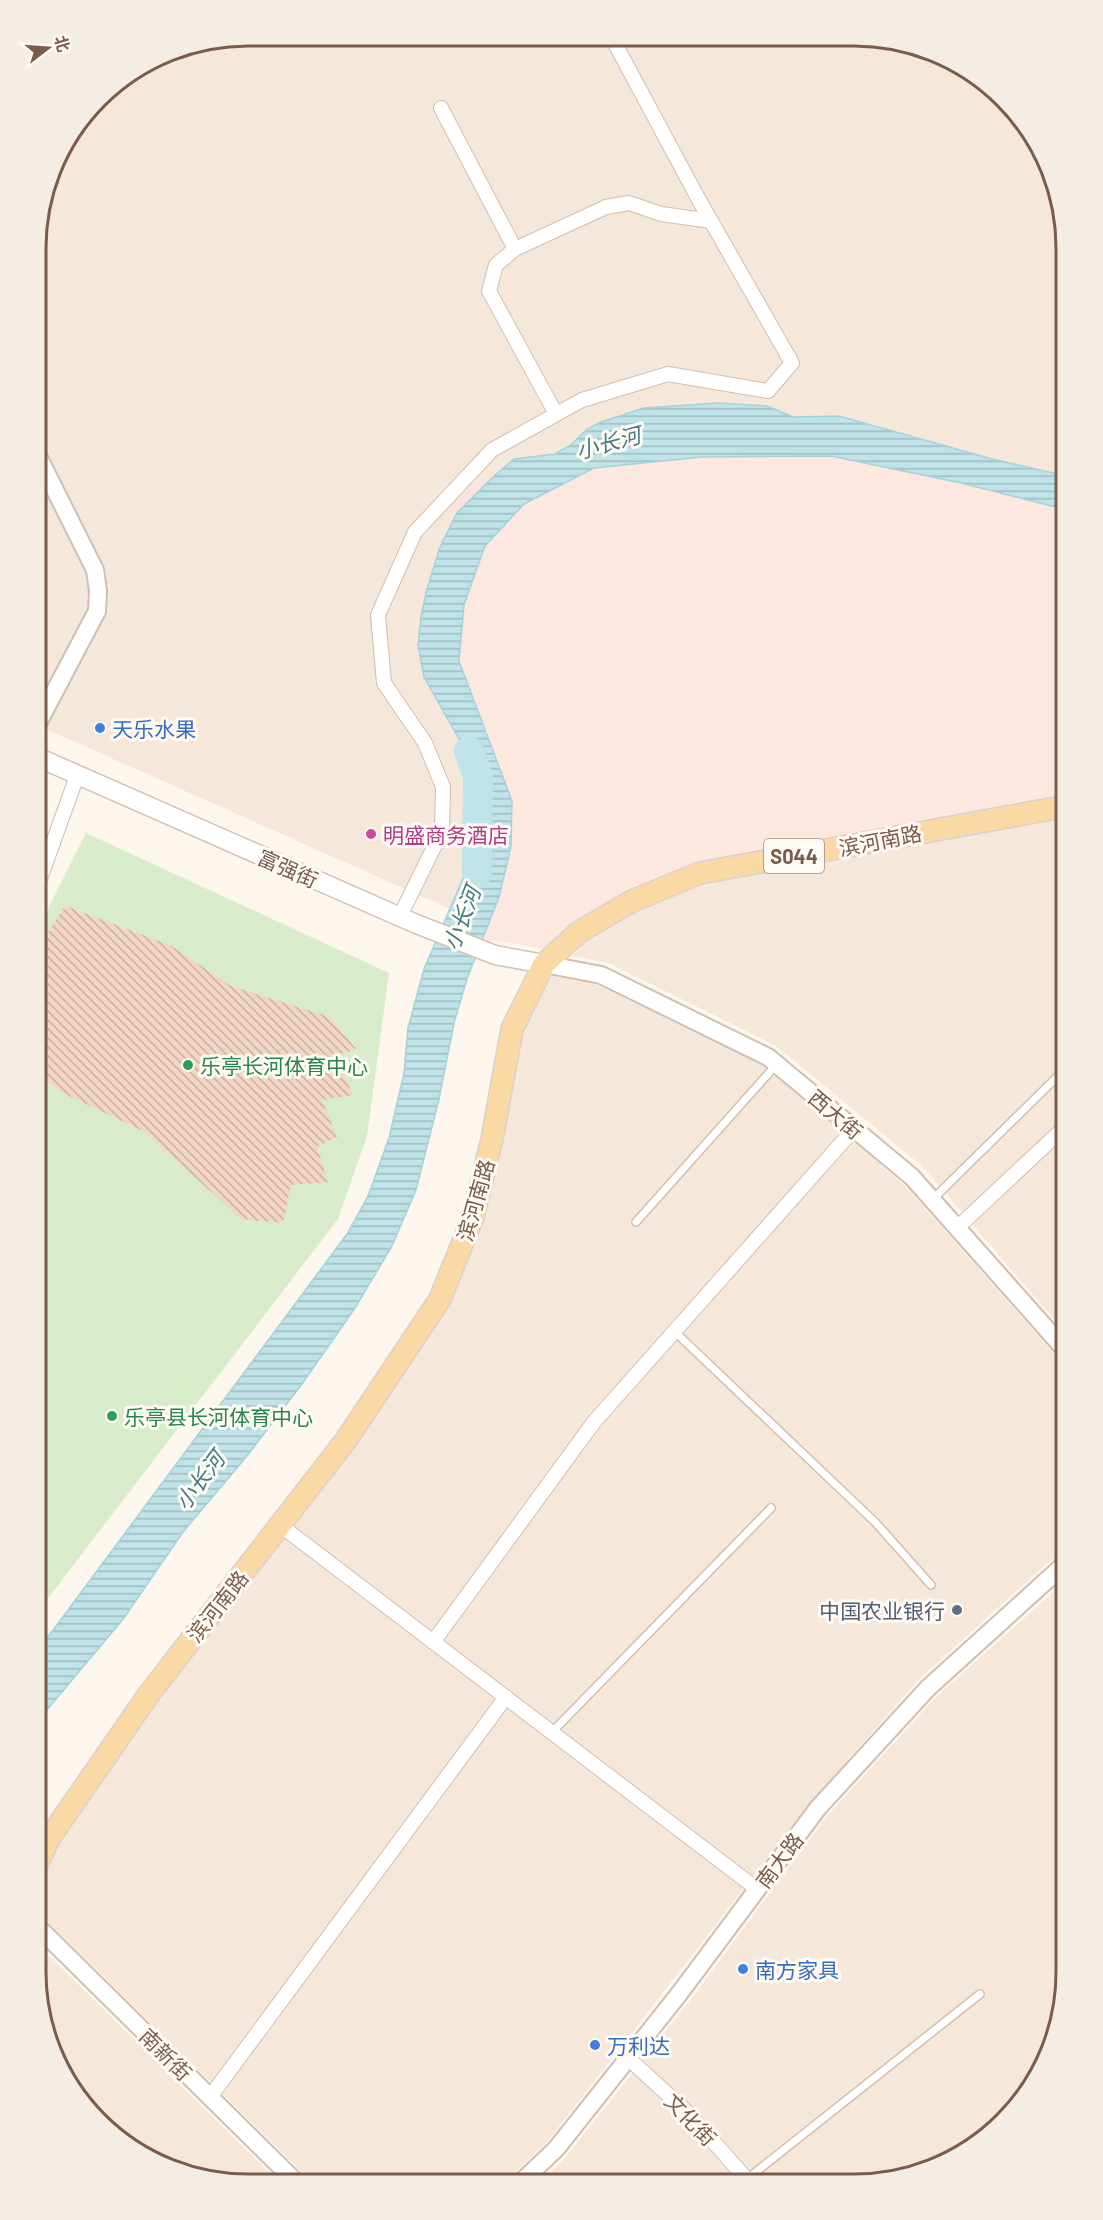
<svg xmlns="http://www.w3.org/2000/svg" width="1103" height="2220" viewBox="0 0 1103 2220" font-family="Barlow,'Noto Sans SC',sans-serif">
<style>
.residential{fill:#f5e8da}
.commercial{fill:#fde8e0}
.park{fill:#d8ecc9}
.water{fill:url(#water-rules);stroke:#a5d3da;stroke-width:1.5}
.lines{fill:none;stroke-linecap:round;stroke-linejoin:round}
.river{stroke:#bfe3e8;stroke-width:30}
.building{fill:url(#building-back-hatch)}
.service-casing{stroke:#d1beb0;stroke-width:10}
.minor-casing{stroke:#d1beb0;stroke-width:16}
.tertiary-casing{stroke:#d1beb0;stroke-width:20}
.secondary-casing{stroke:#d6c0b0;stroke-width:21}
.primary-casing{stroke:#dad1cd;stroke-width:24}
.service{stroke:#fff;stroke-width:7}
.minor{stroke:#fff;stroke-width:14}
.tertiary{stroke:#fff;stroke-width:16}
.secondary{stroke:#fff;stroke-width:18}
.primary{stroke:#fbd9a5;stroke-width:21}
.shop-dot{fill:#3f7fe0;stroke:#fffaf3;stroke-width:2}
.hotel-dot{fill:#d1479c;stroke:#fffaf3;stroke-width:2}
.leisure-dot{fill:#2e9e5b;stroke:#fffaf3;stroke-width:2}
.service-dot{fill:#5c6f8a;stroke:#fffaf3;stroke-width:2}
.labels{text-anchor:middle;dominant-baseline:central;stroke-width:6;stroke-linejoin:round;paint-order:stroke}
.shield{fill:#fffaf3;stroke:#a28b7f;stroke-width:1.5}
.shield-label{font-size:20px;font-weight:bold;fill:#7a5c4d}
.shop-label{font-size:21px;fill:#366cbe;stroke:#fffaf3;text-anchor:start}
.hotel-label{font-size:21px;fill:#b23c85;stroke:#fffaf3;text-anchor:start}
.street-label{font-size:21px;fill:#7a5c4d;stroke:#fffaf3}
.leisure-label{font-size:21px;fill:#27864d;stroke:#fffaf3;text-anchor:start}
.service-label{font-size:21px;fill:#4e5e75;stroke:#fffaf3;text-anchor:end}
.water-label{font-size:22px;font-style:italic;fill:#437c86;stroke:#fffaf3}
.rim{fill:none;stroke:#7a5c4d;stroke-width:3}
</style>
<defs>
<pattern id="water-rules" width="6" height="5" patternUnits="userSpaceOnUse" patternTransform="scale(1.5)"><rect width="6" height="5" fill="#bfe3e8"/><path d="M0 2.5h6" fill="none" stroke="#a0bbbe"/></pattern>
<pattern id="building-back-hatch" width="6" height="6" patternUnits="userSpaceOnUse" patternTransform="scale(1.5)"><rect width="6" height="6" fill="#f3d5c3"/><path d="M-1 5l2 2M0 0l6 6M5-1l2 2" fill="none" stroke="#cab0a1"/></pattern>
</defs>
<rect width="100%" height="100%" fill="#fdf6ec"/>
<path class="residential" d="M249,36L896,40L994,89L1056,181L1067,249V476L992,459L839,416L793,417L767,406L718,403L644,408L587,428L571,445L555,454L514,459L494,476L457,513L440,547L427,589L421,616L425,677L469,757L478,791L480,825L467,869L450,909L37,725L38,221L58,154L108,89L167,52Z
M1067,818V1334L921,1165L776,1046L609,963L572,956L588,938L638,911L702,884Z
M552,976L597,985L764,1064L904,1185L1067,1368V1549L1046,1564L918,1680L811,1802L547,2142L504,2183L312,2182L36,1910V1885L57,1840L154,1699L354,1445L450,1304L483,1219L521,1032Z
M1067,1580V1986L1051,2053L1023,2101L973,2148L922,2173L854,2184L540,2183L565,2158L689,2002L827,1816L937,1696Z
M36,1943L279,2182H220L155,2162L109,2131L47,2039L36,1971Z"/>
<path class="commercial" d="M831,456L961,483L1067,510V795L696,862L626,892L573,923L543,949L496,940L482,941L499,897L511,847L480,720L459,661L464,605L485,546L524,504L594,468L702,457Z"/>
<path class="park" d="M86,833L389,973L367,1136L338,1219L36,1614L37,931Z"/>
<path class="water" d="M718,403L767,406L793,417L839,416L992,459L1067,476V510L961,483L831,456L702,457L594,468L524,504L485,546L464,605L459,661L512,801L511,847L499,897L467,979L454,1023L439,1099L416,1190L392,1246L355,1308L302,1384L247,1456L183,1532L124,1618L36,1723V1653L347,1234L368,1196L389,1138L404,1073L408,1028L424,969L467,869L480,825L478,791L469,757L424,677L418,646L421,616L427,589L440,547L457,513L494,476L514,459L555,454L571,445L587,429L601,422L644,408Z"/>
<g class="lines">
<path class="river" d="M469,751L478,776L477,872"/>
</g>
<path class="building" d="M65,906L170,945L231,986L330,1017L356,1049L335,1056L353,1095L322,1100L337,1137L317,1147L328,1182L291,1185L283,1223L241,1219L145,1132L61,1092L37,1074V950Z"/>
<g class="lines">
<defs>
<path id="service" d="M932,1200L1061,1073
M636,1222L777,1064
M674,1331L875,1522L931,1585
M552,1732L771,1508
M747,2179L980,1994"/>
<path id="minor" d="M441,108L515,249
M556,414L489,291L496,265L515,249L606,207L629,203L661,214L711,221
M37,887L77,776
M400,916L442,831L443,787L425,743L384,683L378,615L415,532L492,450L582,400L668,374L768,391L792,363L699,200L612,38
M957,1228L1067,1125
M280,1525L757,1889
M433,1642L594,1422L854,1129
M628,2058L688,2113L751,2184
M210,2097L506,1697"/>
<path id="tertiary" d="M37,725L97,611L98,591L95,570L38,456
M544,964L601,975L768,1057L912,1177L1067,1352
M36,1925L296,2182
M520,2183L556,2149L679,1994L818,1808L928,1688L1067,1562"/>
<path id="secondary" d="M37,757L414,923L495,955L544,964"/>
<path id="primary" d="M36,1866L50,1837L149,1694L346,1440L440,1299L473,1217L492,1139L512,1029L544,964L579,932L632,901L700,873L1067,806"/>
</defs>
<use href="#service" class="service-casing"/>
<use href="#minor" class="minor-casing"/>
<use href="#tertiary" class="tertiary-casing"/>
<use href="#secondary" class="secondary-casing"/>
<use href="#primary" class="primary-casing"/>
<use href="#service" class="service"/>
<use href="#minor" class="minor"/>
<use href="#tertiary" class="tertiary"/>
<use href="#secondary" class="secondary"/>
<use href="#primary" class="primary"/>
</g>
<g class="shop-dot">
<circle cx="100" cy="728" r="6"/>
<circle cx="743" cy="1969" r="6"/>
<circle cx="595" cy="2045" r="6"/>
</g>
<circle class="hotel-dot" cx="371" cy="834" r="6"/>
<g class="leisure-dot">
<circle cx="188" cy="1065" r="6"/>
<circle cx="112" cy="1416" r="6"/>
</g>
<circle class="service-dot" cx="957" cy="1610" r="6"/>
<g class="labels">
<rect class="shield" x="764" y="839" width="60" height="34" rx="4.5"/>
<g class="shield-label">
<text x="794" y="856">S044</text>
</g>
<g class="shop-label">
<text x="112" y="728">天乐水果</text>
<text x="755" y="1969">南方家具</text>
<text x="607" y="2045">万利达</text>
</g>
<g class="hotel-label">
<text x="383" y="834">明盛商务酒店</text>
</g>
<g class="street-label">
<text transform="translate(880 840) rotate(-11)">滨河南路</text>
<text transform="translate(288 868) rotate(24)">富强街</text>
<text transform="translate(836 1114) rotate(40)">西大街</text>
<text transform="translate(475 1200) rotate(-74)">滨河南路</text>
<text transform="translate(217 1606) rotate(-52)">滨河南路</text>
<text transform="translate(779 1860) rotate(-53)">南大路</text>
<text transform="translate(166 2054) rotate(45)">南新街</text>
<text transform="translate(691 2119) rotate(46)">文化街</text>
</g>
<g class="leisure-label">
<text x="200" y="1065">乐亭长河体育中心</text>
<text x="124" y="1416">乐亭县长河体育中心</text>
</g>
<g class="service-label">
<text x="945" y="1610">中国农业银行</text>
</g>
<g class="water-label">
<text transform="translate(608 442) rotate(-15)">小长河</text>
<text transform="translate(461 918) rotate(-69)">小长河</text>
<text transform="translate(199 1480) rotate(-53)">小长河</text>
</g>
</g>
<path d="M0 0H1103V2220H0ZM248 46H854A202 202 0 0 1 1056 248V1972A202 202 0 0 1 854 2174H248A202 202 0 0 1 46 1972V248A202 202 0 0 1 248 46Z" fill="#f4ede6" fill-rule="evenodd"/>
<path class="rim" d="M248 46H854A202 202 0 0 1 1056 248V1972A202 202 0 0 1 854 2174H248A202 202 0 0 1 46 1972V248A202 202 0 0 1 248 46Z"/>
<g transform="translate(48 48) rotate(73)" stroke="#fffaf3" stroke-width="4.5" paint-order="stroke">
<path d="M0-4.5L10 22L0 15L-10 22Z" fill="#7a5c4d"/>
<text y="-9" font-size="16" font-weight="bold" text-anchor="middle" fill="#7a5c4d">北</text>
</g>
</svg>
